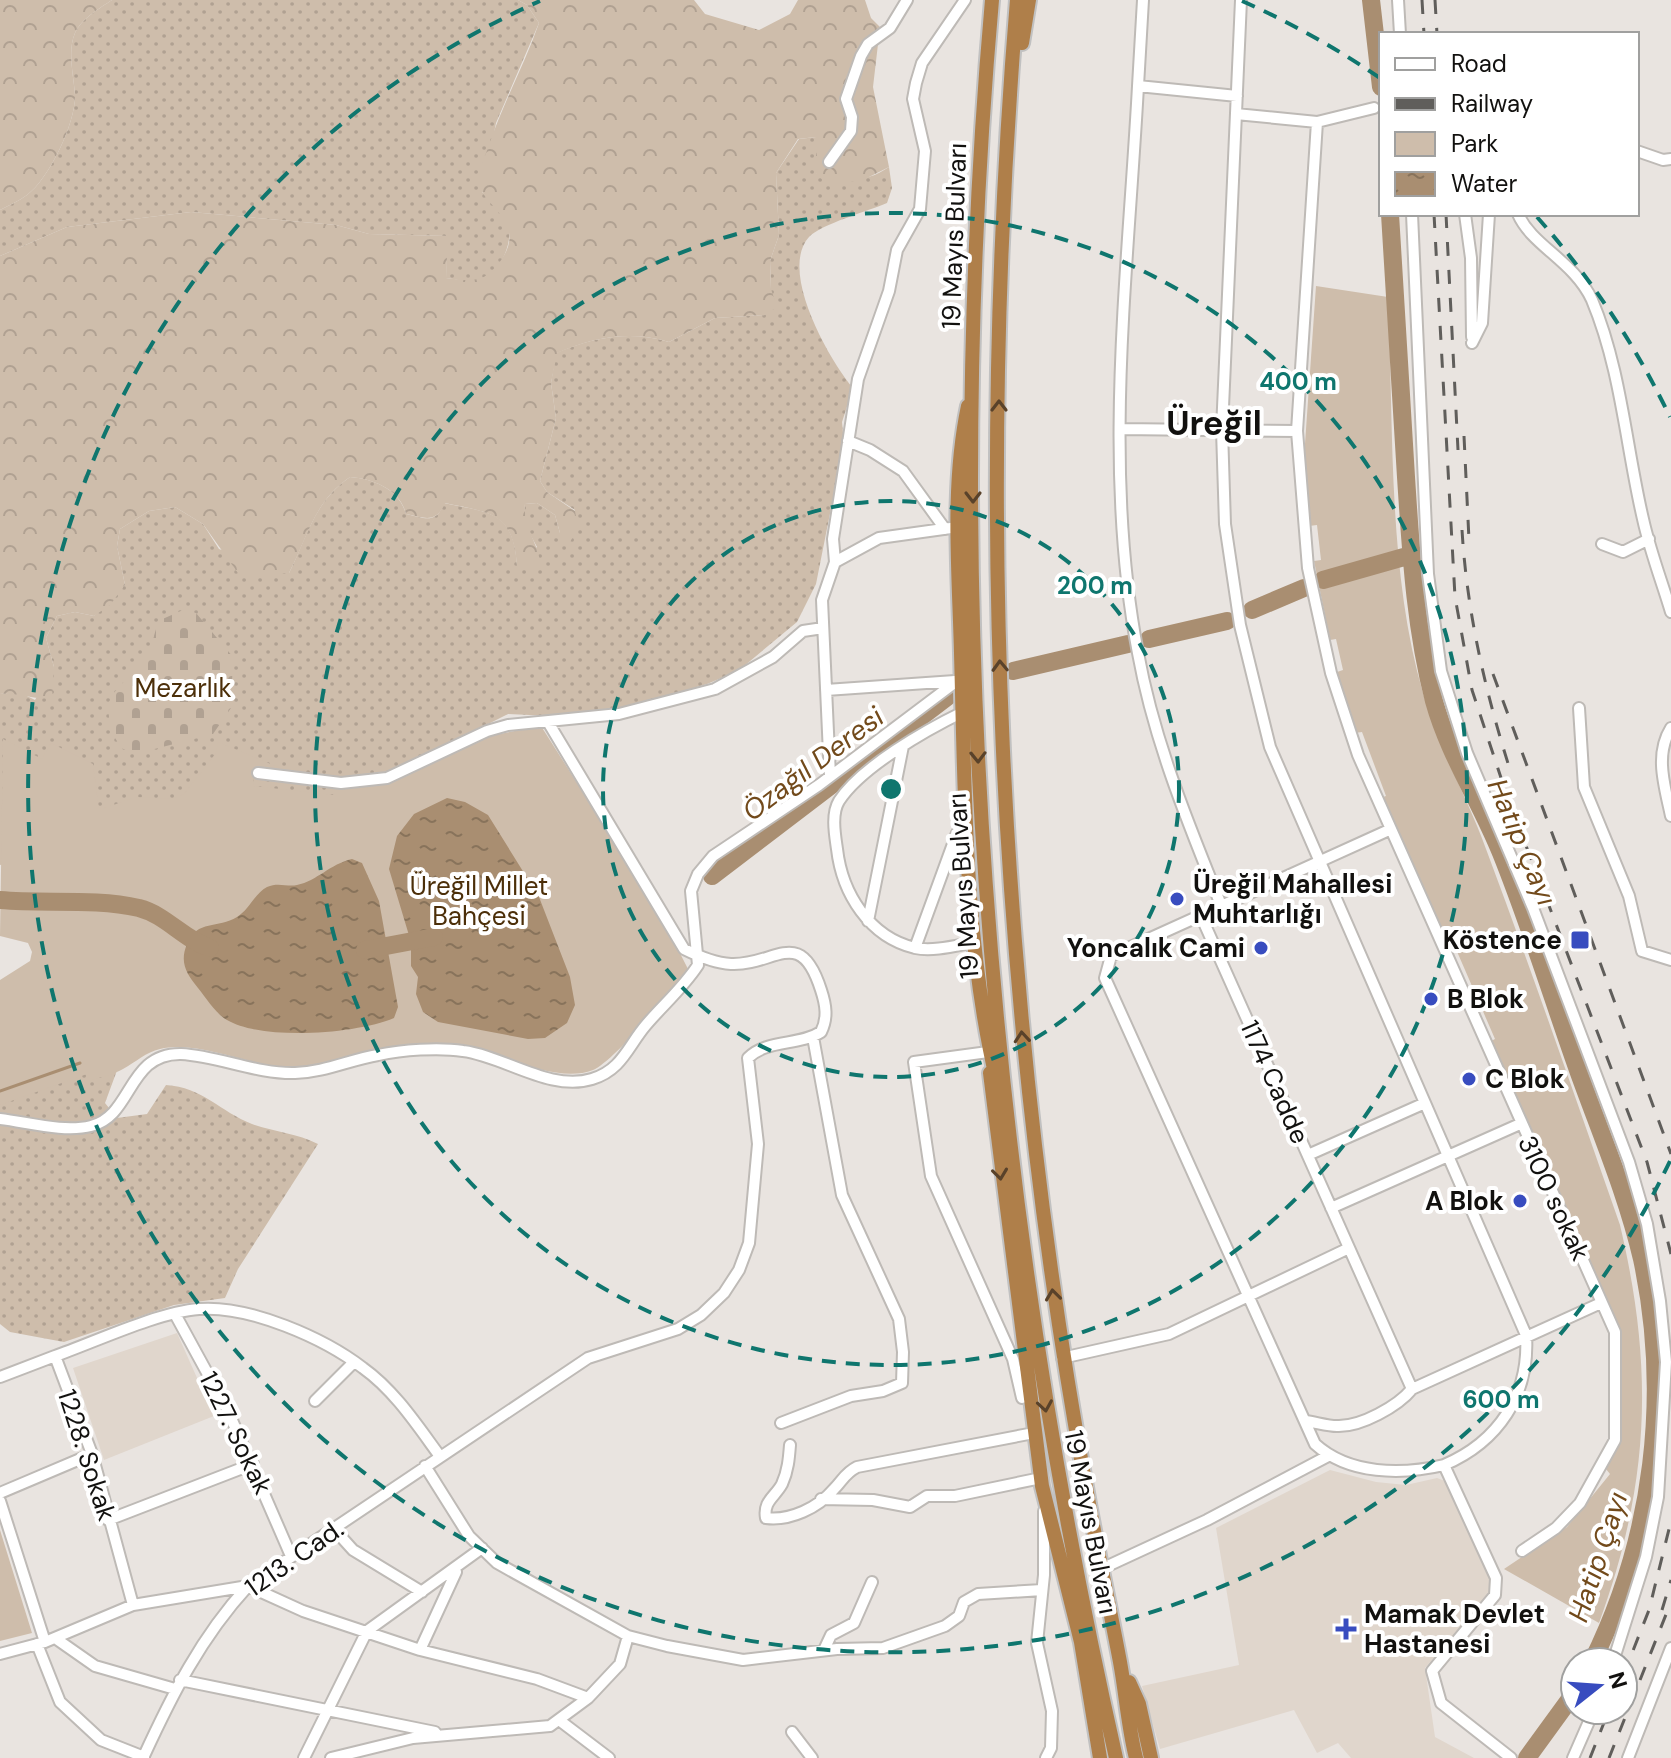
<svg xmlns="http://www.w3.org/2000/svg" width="1671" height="1758" viewBox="0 0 1671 1758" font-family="'DM Sans',sans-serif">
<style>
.built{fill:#e0d6cc}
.grass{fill:url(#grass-dots)}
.forest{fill:url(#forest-crowns)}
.cemetery{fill:url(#cemetery-stones)}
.park{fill:#cebdab}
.water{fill:url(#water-ripples)}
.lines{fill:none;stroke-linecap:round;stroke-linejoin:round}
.stream{stroke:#a98e71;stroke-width:3}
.river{stroke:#a98e71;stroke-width:18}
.minor-casing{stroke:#bebab6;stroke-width:14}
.highway-casing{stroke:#c1c1c1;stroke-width:18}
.minor{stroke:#fff;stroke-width:10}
.highway{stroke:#af7f4a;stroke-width:14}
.rail{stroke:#605e5b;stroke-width:3;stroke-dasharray:14 14;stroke-linecap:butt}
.oneway{stroke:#59422a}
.ring{fill:none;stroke:#0f766e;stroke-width:4;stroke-dasharray:14 10}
.poi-dot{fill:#384cbf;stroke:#fff;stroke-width:3}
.labels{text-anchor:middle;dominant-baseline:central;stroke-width:8;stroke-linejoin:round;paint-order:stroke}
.street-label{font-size:26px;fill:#12110f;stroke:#fff}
.park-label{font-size:26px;fill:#4c2f09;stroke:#fff}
.poi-label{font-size:26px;font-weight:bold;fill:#12110f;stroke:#fff;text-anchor:start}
.water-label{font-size:28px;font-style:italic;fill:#724a1b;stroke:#fff}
.district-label{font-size:34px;font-weight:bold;fill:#12110f;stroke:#fff}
.centre{fill:#0f766e;stroke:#fff;stroke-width:4}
.ring-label{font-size:24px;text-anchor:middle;font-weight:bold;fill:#0f766e;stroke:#fff;stroke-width:8;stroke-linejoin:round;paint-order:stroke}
</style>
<defs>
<pattern id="grass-dots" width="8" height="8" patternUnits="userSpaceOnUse" patternTransform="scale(2)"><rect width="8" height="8" fill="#cebdab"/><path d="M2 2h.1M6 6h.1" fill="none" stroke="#b0a192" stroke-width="1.8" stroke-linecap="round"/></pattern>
<pattern id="forest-crowns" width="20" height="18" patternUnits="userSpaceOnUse" patternTransform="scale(2)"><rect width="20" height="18" fill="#cebdab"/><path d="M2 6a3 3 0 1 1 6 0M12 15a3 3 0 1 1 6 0" fill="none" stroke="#b0a192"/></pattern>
<pattern id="cemetery-stones" width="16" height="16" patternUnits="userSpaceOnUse" patternTransform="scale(2)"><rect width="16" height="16" fill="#cebdab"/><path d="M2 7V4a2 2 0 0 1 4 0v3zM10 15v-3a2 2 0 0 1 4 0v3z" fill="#b0a192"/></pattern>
<pattern id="water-ripples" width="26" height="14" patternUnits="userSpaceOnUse" patternTransform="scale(2)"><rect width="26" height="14" fill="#a98e71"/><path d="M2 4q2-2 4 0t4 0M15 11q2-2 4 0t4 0" fill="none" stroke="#88735b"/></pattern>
</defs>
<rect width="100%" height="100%" fill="#e9e4e0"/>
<path class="built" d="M177,1333L214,1416L104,1460L73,1368Z
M1330,1470L1376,1482L1406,1485L1437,1478L1445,1481L1492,1582L1491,1593L1425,1668L1435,1737L1474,1758H1351L1338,1743L1317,1753L1294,1710L1160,1749L1142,1686L1239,1665L1216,1528Z"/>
<path class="grass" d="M112,0H518L527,5L539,23L496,123L482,192C492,203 506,214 509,229C512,246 497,279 478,282C469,283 456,279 446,278L447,236L369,234L336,225L191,212L67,227L0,256V210C9,205 19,201 27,195C49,179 76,122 75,95C74,77 67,51 75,33C81,19 100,8 112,0Z
M816,137V173C845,181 864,184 889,167L892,188L887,203C869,211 821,224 809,237C778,271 830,361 853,388L842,422L844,443L816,584L797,622L738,671L707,684L613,712L573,717L508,714L387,775L355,785L332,802L0,865V694L19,692L35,700L54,667L46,638L57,616L75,612L94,616L125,585L117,546L120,529L149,511L175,507L203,524L219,549L289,573C308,535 314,502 350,477C374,479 399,489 406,514C425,518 436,525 444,503C491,513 513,511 517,565L537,547L523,521L525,504L537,503L555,515L560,533L575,510L547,492L540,481L556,418L551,383L556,353C594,337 630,330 669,342L715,318L765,315L771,289L770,261L779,235L776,173L799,139Z
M0,1057L119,1065L105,1103L117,1118L147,1114L166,1085C202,1087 221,1112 252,1124C274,1132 297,1133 318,1144L238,1269L225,1298L174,1305L64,1342L10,1332L0,1324Z"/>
<path class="forest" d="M0,0H112C100,8 81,19 75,33C67,51 74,77 75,95C76,122 49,179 27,195C19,201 9,205 0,210Z
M518,0H694L705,14L759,30L790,14L798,0H865L871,18L880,27L873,87L889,167L861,181L827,184L816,173V137L798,139L776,173L779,235L770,261L771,289L777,307L765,315L715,318L669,342C630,330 594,337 557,353L551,383L556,418L540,481L547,492L575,511L578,528L570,542L560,533L555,515L537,503L525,504C523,526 536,539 540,561L532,568L517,566C513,512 491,513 445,503C436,524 425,518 406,514C400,489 373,479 350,477C314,502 309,534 289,573L240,576L203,524L175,507L149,511L120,529L117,546L125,585L110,605L94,616L75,612L57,616L46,638L54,667L52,698C33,700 19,692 0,694V256L67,227L191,212L336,225L369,234L448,236L446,278C471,281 483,284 499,263C532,220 476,205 478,177C479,168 485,156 488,148C502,105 524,66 539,23L527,5Z"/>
<path class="cemetery" d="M183,610L196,613L233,657L231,708L213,734L135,754L121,748L110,729L108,705L112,695L142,661L153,640L158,621Z"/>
<path class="park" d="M1316,286L1388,297C1394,426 1387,569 1423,693C1438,748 1467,796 1486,849C1533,974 1576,1100 1620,1225C1654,1369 1650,1483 1599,1623L1504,1569L1567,1527L1610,1474L1606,1469L1620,1440V1349L1489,1042L1495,1039L1452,940L1446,941L1380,798L1386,796L1362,732L1355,733L1337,672L1343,670L1336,639L1330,640L1314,561L1321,560L1317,525L1309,526L1304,458Z
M541,726L660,914L688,969C675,989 613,1062 593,1070C552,1086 489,1046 440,1045C423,1045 403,1045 386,1048C357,1054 327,1069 298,1069C255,1069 200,1039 160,1049C146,1052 136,1062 123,1069C113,1075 100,1077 89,1081L87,1074L0,1105V980L30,961L32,952L28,943L0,936L3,739L42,759L51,743L93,764L99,810L136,797L172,799L184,794L216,753L218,742L290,772L255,770L253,786L333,795L340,786L364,787L392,780L483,737Z
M0,1530L32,1633L0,1641Z"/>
<path class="water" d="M447,798L465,802L488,815L539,897L570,977L575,1005L567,1023L545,1038L528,1039L438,1022L423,1012L416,994L418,977L411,966V942L389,869L397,836L414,814Z
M352,859L362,863L379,901L398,1007L394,1018C356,1034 263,1041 227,1020C216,1014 206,998 198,988C187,974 179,963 187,944C197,919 218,929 237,917C249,910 255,893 267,887C278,882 287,887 297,885C317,881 330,864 352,859Z"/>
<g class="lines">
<path class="stream" d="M0,1091L80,1063"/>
<path class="river" d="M1371,0L1381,87
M1390,214C1396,302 1400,390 1406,477C1411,553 1415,627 1434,701C1449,755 1480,801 1501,853C1530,925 1553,1000 1579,1073C1601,1134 1627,1195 1642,1259C1671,1395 1654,1537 1592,1662
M1323,580L1411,555
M1252,610L1304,588
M1149,639L1227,621
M1013,671L1128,644
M712,876L947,697
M0,900C45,904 94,898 139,908C166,915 183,939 210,948
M365,950L434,937
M1527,1758L1575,1692"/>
<defs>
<path id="minor" d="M1241,0L1222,430L1225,524L1240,625L1270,747L1526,1335C1530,1395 1498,1442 1444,1465
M1398,0L1400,34
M1138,86L1143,0
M1236,114L1317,122L1374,108
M1637,151L1663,160L1671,159
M829,162L851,131L852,117L846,99L861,56L868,44L890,28L907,0
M1412,214L1428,574L1441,671L1467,753L1533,908L1629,1162L1647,1224L1660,1301L1666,1362L1658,1497L1646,1557L1613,1662
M1465,214L1471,258L1472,337
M1518,214C1532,246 1574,261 1592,300C1621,369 1626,447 1643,519C1650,551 1662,582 1671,612
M1472,343L1482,323L1489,214
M1120,429L1297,431L1308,568L1331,673L1358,755L1615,1332V1440L1580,1503L1556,1528L1522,1551
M1297,431L1317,122
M848,441L870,450L903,471L945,529
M1602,544L1623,552L1649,539
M835,562L833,539L858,379L889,291L897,250L920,209L925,151L913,99L916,83L922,63L965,0
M826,690L955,681
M1579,708L1584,787L1629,896L1642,951L1671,960
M963,712C926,730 861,767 839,801C831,814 835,835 837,849C842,893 869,937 915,948C934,952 958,945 976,942
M1671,728C1654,755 1665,787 1671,816
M258,773L341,783L387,778L487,731L508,725L619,714L715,689L773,657L803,631L823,628
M830,776L822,600L835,562L879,538L958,527
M1389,830L1111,956L1105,978L1315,1444C1349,1475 1402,1475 1444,1465L1496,1578L1495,1595L1432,1671L1441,1703L1511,1758
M1221,905C1188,823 1154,741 1138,653C1102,467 1128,273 1138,86L1237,96
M1201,916L1412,1389
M868,921L903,746
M915,948L957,833
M988,1052L914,1062L931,1176L1013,1359L1022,1398
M0,1119C27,1122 64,1133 91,1126C133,1116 127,1053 181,1054C219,1056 256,1074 295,1073C325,1072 349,1060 378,1055C402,1050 438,1047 463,1051C504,1056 550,1092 592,1079C622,1070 628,1046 646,1025C663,1005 683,988 698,965L691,891L698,874L713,856L819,785L957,681
M1308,1155L1425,1103
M1331,1208L1520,1124
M175,1314L228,1411L291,1556
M55,1356C95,1342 158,1312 199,1309C249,1305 324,1338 363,1368C394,1390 417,1425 439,1455
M1062,1358L1169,1334L1349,1248
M0,1377L55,1356L92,1454L133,1605
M315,1401L354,1362
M1305,1421C1315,1422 1327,1426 1337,1426C1361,1427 1398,1406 1412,1389L1601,1303
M781,1423L851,1396L883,1391L902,1383L903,1352L899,1319L842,1195L813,1037
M790,1445C789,1458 788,1471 782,1484C775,1497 763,1501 766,1518C790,1521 818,1508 834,1489C843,1480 845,1473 857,1467L1034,1433
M425,1466L469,1536L497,1563L628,1636L667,1646L743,1660L837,1649L883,1648L945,1626L959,1616L964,1602L978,1594L1042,1590
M0,1493L92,1454
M821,1499L873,1500L910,1507L927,1496H955L1041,1478
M0,1501L45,1642
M1044,1511V1575L1037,1643L1052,1711L1051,1748L1046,1758
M108,1520L253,1464
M334,1529L353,1550L422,1592
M1101,1569L1207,1520L1328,1456
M55,1638L95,1666L175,1689
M37,1644L60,1702L101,1740L144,1757
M420,1650L456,1572
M824,1650L831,1635L854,1623L872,1582
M0,1654L45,1642L133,1605L248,1586L303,1611L420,1650L537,1679L588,1698
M180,1680L435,1732
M559,1720L609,1758
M792,1732L812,1758
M143,1758C172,1695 201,1637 248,1586L588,1358L678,1329L701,1315L724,1293L739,1270L749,1243L758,1144L748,1058C767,1039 799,1046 821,1032C828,1018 826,1005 821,990C800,924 775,966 731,964C715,963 698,956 684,949L548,722
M304,1758L367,1631L482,1548
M331,1758L413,1738L550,1726L588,1698L620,1664L628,1636
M1573,1758L1594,1710
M1628,1758L1671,1648"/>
<path id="highway" d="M992,0C940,587 986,1184 1116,1758
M1017,0C976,495 997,998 1086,1487C1096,1545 1109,1603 1120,1662C1126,1694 1128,1727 1136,1758
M1022,43L1029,0
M968,406C951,487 959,571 961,653C965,795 964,943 997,1082
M990,1073L1042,1486L1081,1642L1100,1758
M1129,1682L1139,1704L1151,1758"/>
</defs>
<use href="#minor" class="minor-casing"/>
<use href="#highway" class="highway-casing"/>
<use href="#minor" class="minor"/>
<use href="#highway" class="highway"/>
<path class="rail" d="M1422,0L1424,34
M1435,0L1437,34
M1434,214L1455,597L1472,690L1507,796L1647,1162L1671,1254
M1446,214L1458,450
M1464,436L1469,540
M1462,530C1467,614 1486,695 1512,776
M1493,674L1671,1154
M1662,1610L1671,1580
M1623,1676L1649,1610L1671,1521
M1590,1758L1609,1710
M1609,1758L1671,1602"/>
</g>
<defs><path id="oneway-chevron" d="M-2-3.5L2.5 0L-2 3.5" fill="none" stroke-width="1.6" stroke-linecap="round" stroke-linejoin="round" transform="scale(2)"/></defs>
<g class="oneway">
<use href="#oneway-chevron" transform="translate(999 406) rotate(-90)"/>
<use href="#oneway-chevron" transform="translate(973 497) rotate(90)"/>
<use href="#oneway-chevron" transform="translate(1000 666) rotate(-92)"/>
<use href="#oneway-chevron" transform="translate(978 757) rotate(89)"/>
<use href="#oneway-chevron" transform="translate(1022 1037) rotate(-95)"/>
<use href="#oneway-chevron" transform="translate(1000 1174) rotate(83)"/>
<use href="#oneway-chevron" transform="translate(1053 1295) rotate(-97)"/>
<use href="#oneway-chevron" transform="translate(1045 1406) rotate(81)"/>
</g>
<g class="ring">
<circle cx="891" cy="789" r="288"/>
<circle cx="891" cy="789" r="576"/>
<path d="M1670 1161A863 863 0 1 1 540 1M1242 1A863 863 0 0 1 1380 78M1537 217A863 863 0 0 1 1670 417"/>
</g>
<g class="poi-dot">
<circle cx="1177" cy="899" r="8"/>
<rect x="1570" y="930" width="20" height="20" rx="4"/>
<circle cx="1261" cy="948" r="8"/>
<circle cx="1431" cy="999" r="8"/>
<circle cx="1469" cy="1079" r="8"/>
<circle cx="1520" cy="1201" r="8"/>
<path d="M1342 1617h8v8h8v8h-8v8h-8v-8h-8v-8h8z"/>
</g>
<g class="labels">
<g class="street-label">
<text transform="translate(954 236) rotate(-88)">19 Mayıs Bulvarı</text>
<text transform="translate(963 886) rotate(-94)">19 Mayıs Bulvarı</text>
<text transform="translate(1275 1082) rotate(66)">1174 Cadde</text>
<text transform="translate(1554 1198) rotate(65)">3100 sokak</text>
<text transform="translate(236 1433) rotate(64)">1227. Sokak</text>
<text transform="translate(87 1455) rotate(72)">1228. Sokak</text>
<text transform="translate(1091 1522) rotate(79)">19 Mayıs Bulvarı</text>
<text transform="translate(294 1558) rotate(-35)">1213. Cad.</text>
</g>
<g class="park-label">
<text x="183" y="688">Mezarlık</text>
<text x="479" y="886">Üreğil Millet<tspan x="479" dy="30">Bahçesi</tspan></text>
</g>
<g class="poi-label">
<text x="1193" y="884">Üreğil Mahallesi<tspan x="1193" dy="30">Muhtarlığı</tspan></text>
<text x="1562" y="940" text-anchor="end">Köstence</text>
<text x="1245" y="948" text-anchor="end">Yoncalık Cami</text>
<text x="1447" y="999">B Blok</text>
<text x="1485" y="1079">C Blok</text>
<text x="1504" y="1201" text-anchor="end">A Blok</text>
<text x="1364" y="1614">Mamak Devlet<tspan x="1364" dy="30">Hastanesi</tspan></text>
</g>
<g class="water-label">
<text transform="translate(813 764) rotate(-37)">Özağıl Deresi</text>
<text transform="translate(1522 842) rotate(67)">Hatip Çayı</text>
<text transform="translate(1598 1557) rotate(-72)">Hatip Çayı</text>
</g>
<g class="district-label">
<text x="1214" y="423">Üreğil</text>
</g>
</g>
<circle cx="891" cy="789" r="12" class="centre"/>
<g class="ring-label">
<text x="1298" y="390">400 m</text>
<text x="1095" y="594">200 m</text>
<text x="1501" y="1408">600 m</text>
</g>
<rect x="1379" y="32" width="260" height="184" fill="#ffffff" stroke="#a0a09f" stroke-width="2"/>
<rect x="1395" y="58" width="40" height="12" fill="#ffffff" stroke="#a0a09f" stroke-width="2"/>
<text x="1451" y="72" font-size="24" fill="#12110f">Road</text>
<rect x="1395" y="98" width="40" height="12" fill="#605e5b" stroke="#a0a09f" stroke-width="2"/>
<text x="1451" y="112" font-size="24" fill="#12110f">Railway</text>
<rect x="1395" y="132" width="40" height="24" fill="#cebdab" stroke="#a0a09f" stroke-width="2"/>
<text x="1451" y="152" font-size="24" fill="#12110f">Park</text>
<rect x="1395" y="172" width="40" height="24" fill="url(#water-ripples)" stroke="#a0a09f" stroke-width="2"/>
<text x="1451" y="192" font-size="24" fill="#12110f">Water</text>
<g transform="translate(1599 1686) rotate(73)"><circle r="38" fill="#ffffff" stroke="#a0a09f" stroke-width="2"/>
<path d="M0-6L14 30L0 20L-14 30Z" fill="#384cbf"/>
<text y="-12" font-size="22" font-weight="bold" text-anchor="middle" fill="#12110f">N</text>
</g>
</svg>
